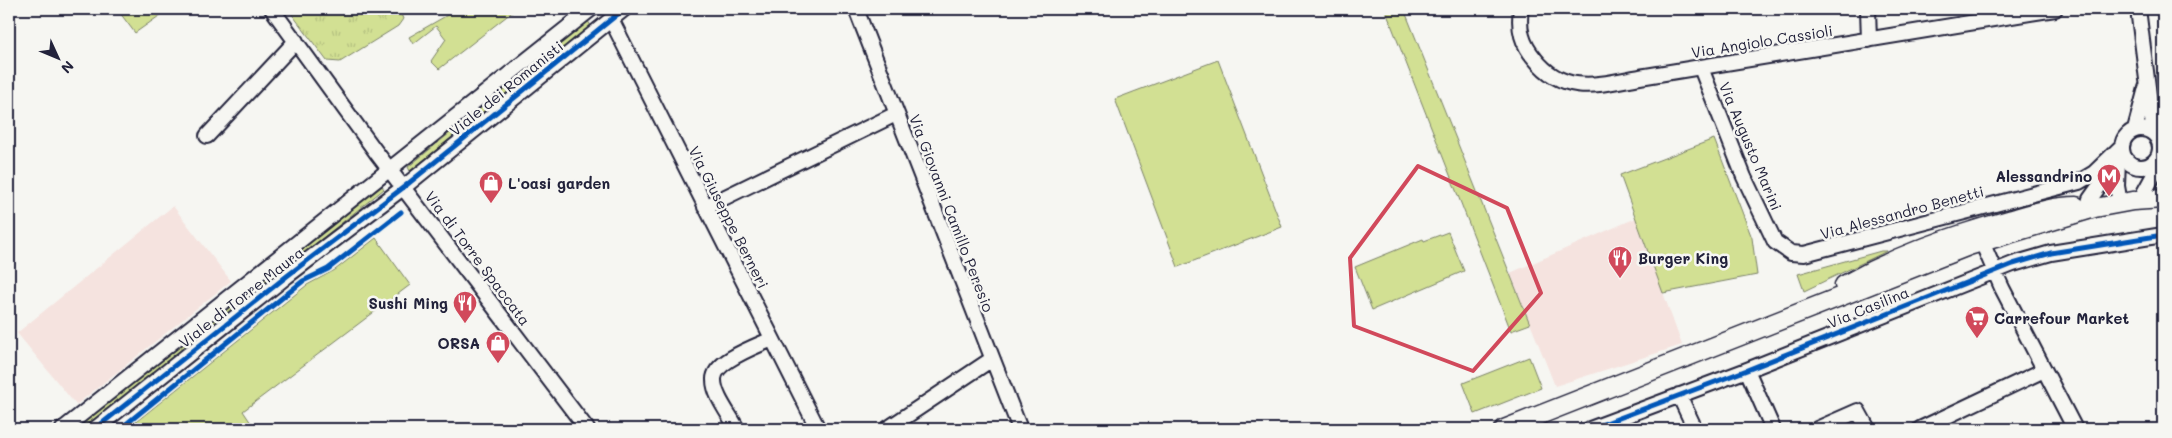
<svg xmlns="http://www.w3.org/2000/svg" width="2172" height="438" viewBox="0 0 2172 438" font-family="Mali,sans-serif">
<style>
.built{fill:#f5e3df}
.green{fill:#d2e093;stroke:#7a8167}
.park{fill:url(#park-tufts);stroke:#7a8167}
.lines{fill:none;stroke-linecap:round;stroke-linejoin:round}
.minor-casing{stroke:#22223b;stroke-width:18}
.major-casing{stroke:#22223b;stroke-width:21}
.minor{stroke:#f6f6f2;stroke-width:14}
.major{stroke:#f6f6f2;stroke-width:18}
.cycleway-casing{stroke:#f6f6f2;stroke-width:8}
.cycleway{stroke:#0057b8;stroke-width:5}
.marked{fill:none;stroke:#d1495b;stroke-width:4;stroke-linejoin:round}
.labels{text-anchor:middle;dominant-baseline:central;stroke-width:5;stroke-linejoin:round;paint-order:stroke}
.street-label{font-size:15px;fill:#22223b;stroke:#f6f6f2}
.poi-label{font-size:15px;font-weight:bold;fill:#22223b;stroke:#f6f6f2;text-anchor:end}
</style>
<defs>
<pattern id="park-tufts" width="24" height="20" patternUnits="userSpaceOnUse" patternTransform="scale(1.25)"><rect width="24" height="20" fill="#d2e093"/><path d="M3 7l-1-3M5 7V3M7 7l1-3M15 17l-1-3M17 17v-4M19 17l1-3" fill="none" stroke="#b4c080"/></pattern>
</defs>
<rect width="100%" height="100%" fill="#f6f6f2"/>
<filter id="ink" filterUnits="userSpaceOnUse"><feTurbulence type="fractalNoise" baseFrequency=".02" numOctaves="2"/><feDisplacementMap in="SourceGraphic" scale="10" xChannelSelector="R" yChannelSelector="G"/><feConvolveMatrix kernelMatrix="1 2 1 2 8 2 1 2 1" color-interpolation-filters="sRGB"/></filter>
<g filter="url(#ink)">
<path class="built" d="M173,206L231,281L76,405L17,333Z
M1636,218L1682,345L1555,386L1510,273Z"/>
<path class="green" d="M117,9H169L135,33Z
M458,9H516L439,69L431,61L446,39L436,26L413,44L409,37Z
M1385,9H1404L1530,324L1511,331Z
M588,21L591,26L572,42L410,171L408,167Z
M1218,60L1282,227L1178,267L1115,99Z
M1714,139L1752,238L1757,275L1663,293L1620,175Z
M381,185L384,189L284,269L281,264Z
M1448,232L1464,271L1372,310L1355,267L1423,239L1424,241Z
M376,238L410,285L243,411L255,429H127L307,285L335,270Z
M1881,251H1887L1804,291L1798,274Z
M279,266L282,270L84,429H76Z
M1529,357L1541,388L1475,414L1463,383Z"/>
<path class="park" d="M288,9H399L403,19L398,26L340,62L327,61Z"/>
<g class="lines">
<defs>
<path id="minor" d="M272,9L376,152L587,429
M856,9L1020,429
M1521,9C1518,29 1522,44 1535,59C1566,98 1603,83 1646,76L2055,9
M1868,9L1869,40
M2138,9L2154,134
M611,19L818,429
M1701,68L1744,177L1775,242L1791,253L1804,254L2079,182L2094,173L2122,146
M2122 148a19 19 0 1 1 38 0a19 19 0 1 1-38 0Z
M2135,129L2146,88
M207,136L296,41
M2118,161L2117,186L2120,203
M2140,200L2157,169
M705,207L896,114
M2087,211L2090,199L2120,157
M1982,242L2002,288L2075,429
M1747,370L1773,429
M1679,395L1695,429
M63,429L591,9
M95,429L287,276L404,187L624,9
M737,429C730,415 714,396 714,380C713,361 757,346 772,339
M887,429L992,359
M1590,429L1747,370L2013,264L2051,253L2163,235
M1817,429L1858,411L1868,429
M1920,429L2044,370"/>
<path id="major" d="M1844,285C1900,254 1948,237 2009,220C2030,214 2053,206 2076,206
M1504,429L1969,246L2095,208L2133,201L2163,199"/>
</defs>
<use href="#minor" class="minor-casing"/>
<use href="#major" class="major-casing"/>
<use href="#minor" class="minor"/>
<use href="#major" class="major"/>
<defs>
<path id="cycleway" d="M95,429L287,276L404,187L624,9
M120,429L303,281L328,269L401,212
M1590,429L1747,370L2013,264L2051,253L2163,235"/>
</defs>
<use href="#cycleway" class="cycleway-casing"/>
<use href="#cycleway" class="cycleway"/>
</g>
</g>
<path class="marked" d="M1418,166L1507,208L1541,293L1473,371L1354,326L1350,258Z"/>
<defs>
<symbol id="metro-pin" viewBox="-11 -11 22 30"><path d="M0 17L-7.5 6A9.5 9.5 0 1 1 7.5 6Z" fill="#d1495b" stroke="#f6f6f2"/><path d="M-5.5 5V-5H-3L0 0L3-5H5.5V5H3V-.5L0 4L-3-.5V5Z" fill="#fff"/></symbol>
<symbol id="shop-pin" viewBox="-11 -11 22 30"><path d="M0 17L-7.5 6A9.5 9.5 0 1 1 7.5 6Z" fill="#d1495b" stroke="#f6f6f2"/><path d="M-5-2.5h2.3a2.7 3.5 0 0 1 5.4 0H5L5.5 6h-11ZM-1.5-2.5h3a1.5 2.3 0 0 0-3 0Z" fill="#fff"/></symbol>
<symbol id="restaurant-pin" viewBox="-11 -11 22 30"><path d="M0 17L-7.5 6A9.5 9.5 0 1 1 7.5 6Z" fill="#d1495b" stroke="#f6f6f2"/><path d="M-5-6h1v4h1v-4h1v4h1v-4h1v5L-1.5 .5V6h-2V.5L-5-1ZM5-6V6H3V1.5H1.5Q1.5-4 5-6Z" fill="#fff"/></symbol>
<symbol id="supermarket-pin" viewBox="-11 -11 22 30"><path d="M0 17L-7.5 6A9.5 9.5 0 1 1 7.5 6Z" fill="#d1495b" stroke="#f6f6f2"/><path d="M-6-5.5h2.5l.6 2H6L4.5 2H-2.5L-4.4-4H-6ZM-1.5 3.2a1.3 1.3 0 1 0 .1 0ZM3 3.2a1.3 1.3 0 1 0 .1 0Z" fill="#fff"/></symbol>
</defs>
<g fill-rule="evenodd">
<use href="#metro-pin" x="2095" y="162" width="28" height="38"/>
<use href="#shop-pin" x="477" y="169" width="28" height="38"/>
<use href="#restaurant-pin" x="1606" y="244" width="28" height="38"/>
<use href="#restaurant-pin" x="451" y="289" width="28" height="38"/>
<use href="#supermarket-pin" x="1963" y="304" width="28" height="38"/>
<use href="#shop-pin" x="484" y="329" width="28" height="38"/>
</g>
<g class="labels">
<g class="street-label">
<text transform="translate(1762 41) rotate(-9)">Via Angiolo Cassioli</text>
<text transform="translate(506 88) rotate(-39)">Viale dei Romanisti</text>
<text transform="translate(1751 146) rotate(67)">Via Augusto Marini</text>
<text transform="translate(1902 212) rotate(-15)">Via Alessandro Benetti</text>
<text transform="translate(952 213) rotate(69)">Via Giovanni Camillo Peresio</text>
<text transform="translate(729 217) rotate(63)">Via Giuseppe Berneri</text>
<text transform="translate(478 258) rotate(53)">Via di Torre Spaccata</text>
<text transform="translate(241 297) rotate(-38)">Viale di Torre Maura</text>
<text transform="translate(1868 307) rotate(-22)">Via Casilina</text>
</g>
<g class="poi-label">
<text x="2092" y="176">Alessandrino</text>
<text x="508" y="183" text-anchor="start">L'oasi garden</text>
<text x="1638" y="258" text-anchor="start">Burger King</text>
<text x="448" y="303">Sushi Ming</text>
<text x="1994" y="318" text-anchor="start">Carrefour Market</text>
<text x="480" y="343">ORSA</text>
</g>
</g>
<rect width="2172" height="438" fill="none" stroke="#f6f6f2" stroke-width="30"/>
<rect x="15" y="15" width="2142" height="408" fill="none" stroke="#22223b" stroke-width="2" filter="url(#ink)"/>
<g transform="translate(58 58) rotate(134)" stroke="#f6f6f2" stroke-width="4" paint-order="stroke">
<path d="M0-4L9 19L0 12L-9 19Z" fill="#22223b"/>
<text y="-8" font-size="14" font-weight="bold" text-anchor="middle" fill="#22223b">N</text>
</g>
</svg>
